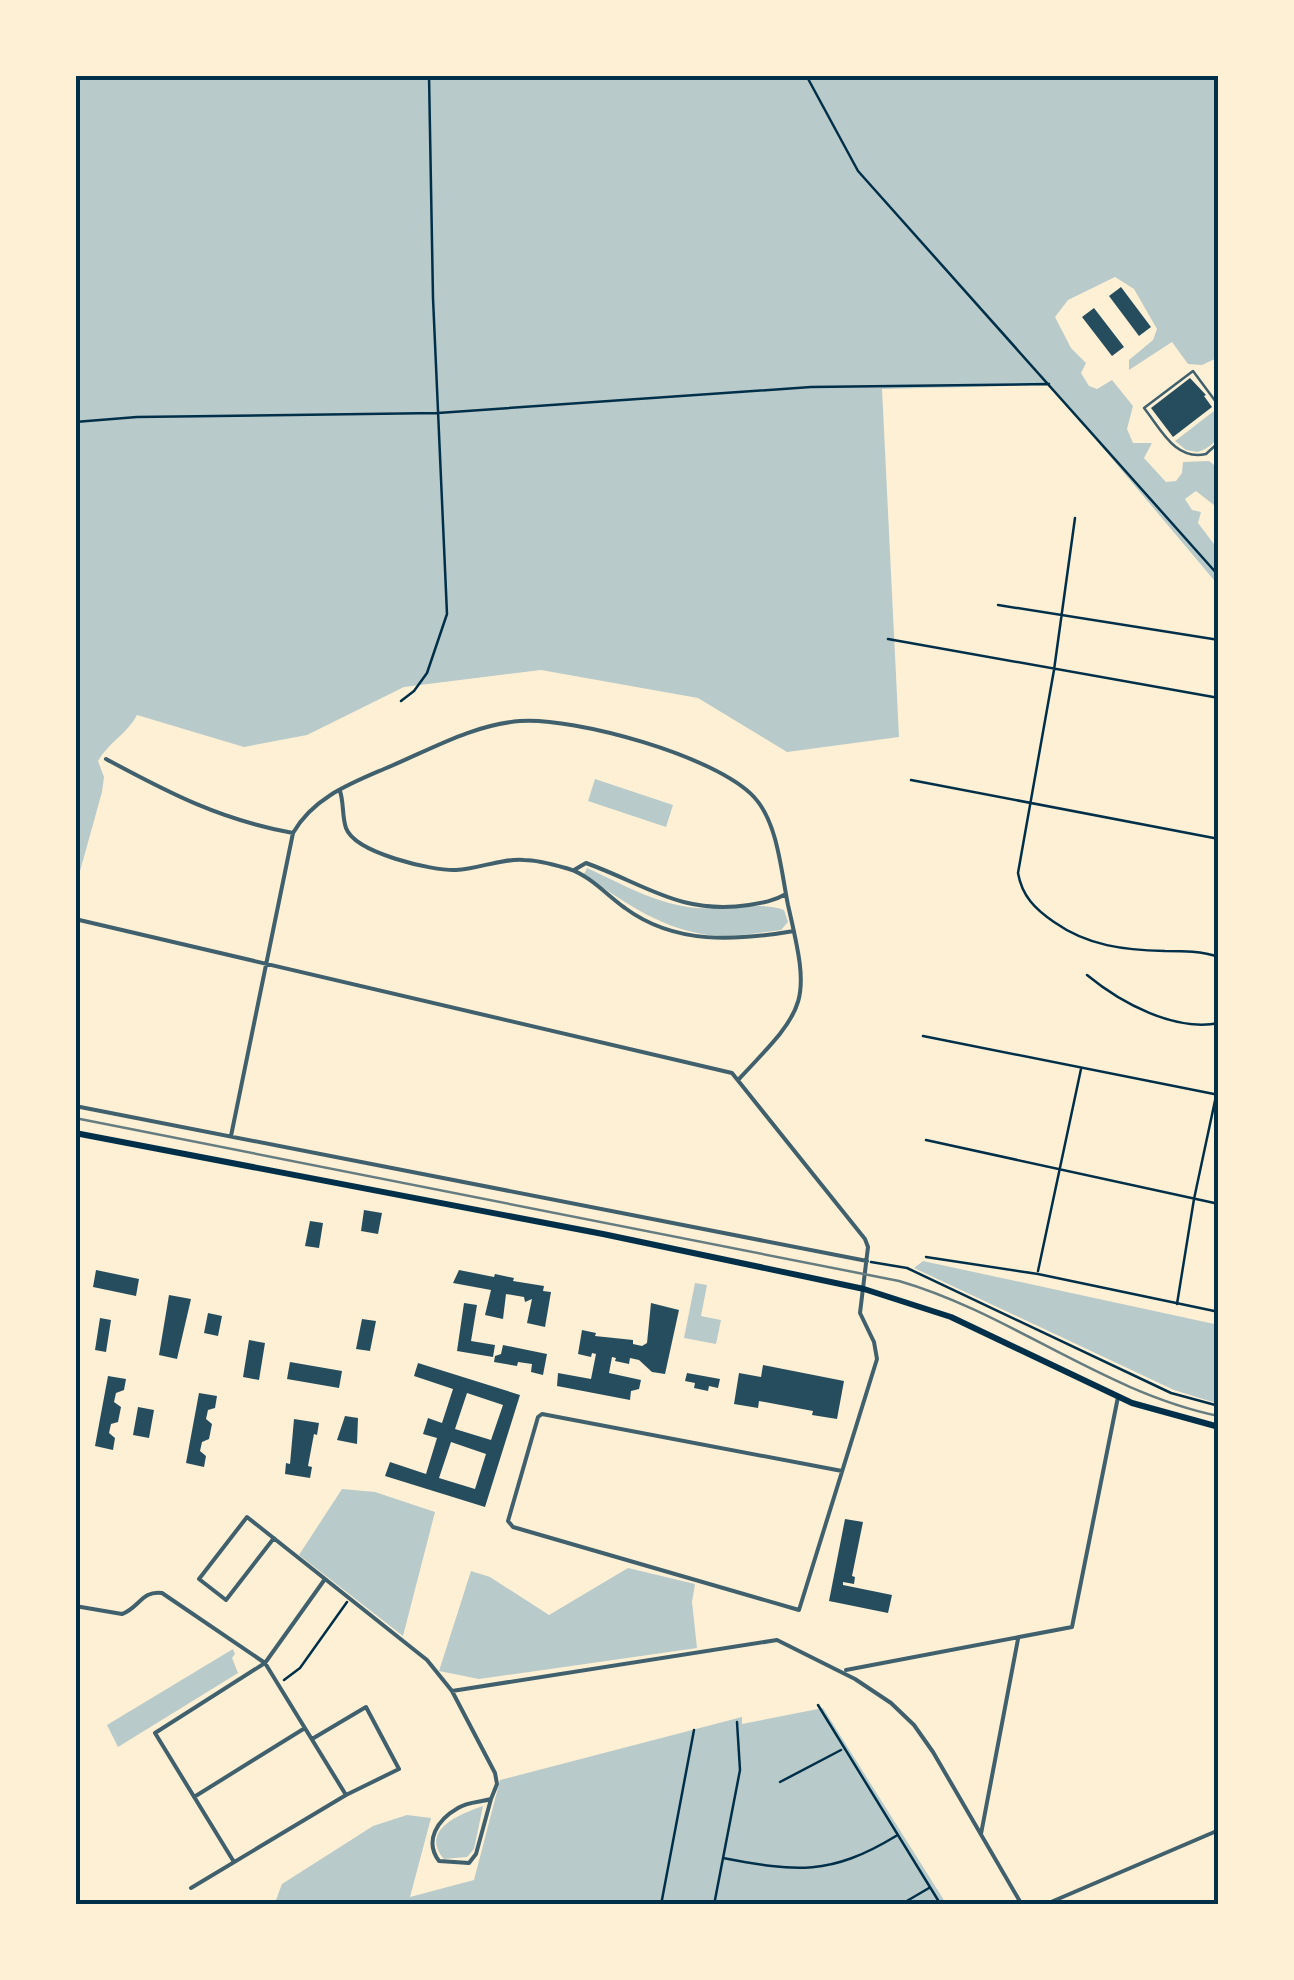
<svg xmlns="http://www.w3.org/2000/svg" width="1294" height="1980" viewBox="0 0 1294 1980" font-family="'Noto Sans',sans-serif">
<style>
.green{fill:#b9caca}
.building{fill:#264d5e;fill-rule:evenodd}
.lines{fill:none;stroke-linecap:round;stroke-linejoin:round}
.path{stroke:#003049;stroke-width:2.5}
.service{stroke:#3f606c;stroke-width:2.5}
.minor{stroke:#3f606c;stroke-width:4}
.secondary{stroke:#003049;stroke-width:6}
.tram{stroke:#657d81;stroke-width:2.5}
.neatline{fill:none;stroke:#003049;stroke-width:4}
</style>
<rect width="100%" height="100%" fill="#fdf0d5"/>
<path class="green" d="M75,75H1219V357L1202,365L1188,364L1172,342L1129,370V360L1153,340L1157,329L1134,289L1115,277L1068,300L1055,317L1071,348L1086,363L1081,373L1089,386L1097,389L1112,380L1133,406L1127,429L1133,443H1152L1144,458L1166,482L1176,481L1182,473L1183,462L1209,461L1219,469V509L1196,491L1185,499L1192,510L1201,512L1198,523L1217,548L1219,547V586L1050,385L882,389L899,737L787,752L698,698L541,670L404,687L307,735L244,747L137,715C127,734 109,742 98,761L104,777L102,792L75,889Z
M1214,411C1226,429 1217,447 1197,452L1186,450L1175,441Z
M595,779L673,805L666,827L588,801Z
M587,868C622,884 658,905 697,908C725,910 758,901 784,910L788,922L781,930C756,933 728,939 702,934C657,926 620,900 584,874Z
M923,1261L1219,1325V1404L1174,1390L914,1268Z
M695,1283L707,1285L701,1316L721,1320L716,1344L684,1338Z
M342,1489L375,1492L435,1512L403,1636L299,1555Z
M628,1568L695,1584L692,1602L697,1648L479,1679L439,1671L471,1571L490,1577L549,1615Z
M233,1649L235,1654L232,1658L238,1673L118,1747L107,1725Z
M823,1708L947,1905H274L282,1884L373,1826L407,1815L431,1818L410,1897L474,1880L500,1780L742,1717V1724Z
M483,1806L474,1849L467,1857L444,1859C419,1830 460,1814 483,1806Z"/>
<path class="building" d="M1121,287L1151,327L1139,336L1109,296Z
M1094,308L1124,347L1112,356L1082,317Z
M1190,378L1206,395L1204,396L1212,407L1173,437L1151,408Z
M364,1210L382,1213L378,1234L361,1231Z
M310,1221L323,1223L319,1248L305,1246Z
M96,1270L139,1279L136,1296L93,1287Z
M459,1270L494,1277L495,1274L514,1278L513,1281L544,1286L543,1291L551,1292L545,1327L527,1323L532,1299L525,1302L524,1297L506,1294L503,1319L485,1315L491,1290L453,1283Z
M169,1295L191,1299L177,1359L159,1355Z
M464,1303L477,1305L471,1341L495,1345L493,1357L457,1351Z
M651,1303L679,1310L665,1374L652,1372L639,1360L630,1358L629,1364L615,1361L616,1358L612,1357L609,1373L641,1380L639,1389L631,1391L630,1400L557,1386L558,1373L591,1379L596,1354L592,1353L591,1357L578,1354L582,1330L596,1333L595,1336L633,1340V1344L642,1346L647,1343Z
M208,1313L222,1316L218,1336L204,1333Z
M100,1318L111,1320L106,1352L95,1350Z
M362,1319L376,1321L370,1351L356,1349Z
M249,1340L265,1343L259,1380L243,1377Z
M503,1345L547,1354L543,1375L531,1372L532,1364L518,1362L517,1366L494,1362L495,1356L501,1354Z
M290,1362L342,1371L339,1388L287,1379Z
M418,1363L520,1395L485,1507L385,1476L390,1462L426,1474L437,1438L423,1434L428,1418L442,1423L453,1389L414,1376ZM467,1393L503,1405L491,1440L455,1429ZM451,1442L486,1454L475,1489L439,1478Z
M763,1365L844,1381L837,1419L812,1415L813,1411L759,1401L758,1408L734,1404L739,1373L761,1377Z
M687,1373L720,1379L718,1388L709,1386L708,1391L694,1388L695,1383L685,1381Z
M108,1376L126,1379L124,1390L116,1393L114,1402L121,1407L118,1422L111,1424L109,1433L115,1438L113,1450L95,1446Z
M199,1393L217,1396L215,1408L208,1410L206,1419L212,1424L209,1439L202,1442L200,1451L206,1456L204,1467L186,1463Z
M138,1407L154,1410L149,1438L133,1435Z
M345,1416L358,1418L357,1444L337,1440Z
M294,1419L319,1423L317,1435L314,1434L308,1466L312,1467L310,1478L285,1474L286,1463L290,1464Z
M845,1519L863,1522L852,1576L855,1577L854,1584L843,1582V1585L892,1595L888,1613L829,1601Z"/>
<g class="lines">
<path class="path" d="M806,75L858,171L1219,576
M75,422L137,417L438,413L811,387L1049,384
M1075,518L1054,670L1018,873C1022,896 1035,909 1054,922C1088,946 1124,950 1165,951C1183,951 1202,951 1219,957
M998,605L1219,640
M888,639L1219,698
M401,701L414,691L427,673L447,614L433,298L429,75
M911,780L1219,839
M1087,975C1121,1003 1175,1032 1219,1023
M923,1036L1219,1095
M926,1140L1219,1204
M926,1257L1038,1274L1219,1312
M871,1262L907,1268L1171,1393L1219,1406
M1038,1271L1081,1069
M1177,1304L1194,1199L1216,1096
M284,1680L300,1668L347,1602
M818,1705L941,1905
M780,1782L841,1750
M723,1858C796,1872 830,1876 896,1836
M661,1905L694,1730
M714,1905L740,1770L737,1722
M900,1905L929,1888"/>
<path class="service" d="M1219,406L1193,371L1144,408C1161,429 1175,461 1206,454L1219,442"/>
<path class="minor" d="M106,759C169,793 221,820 293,833
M340,791C344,803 342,817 346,828C355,853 432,871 456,870C479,869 501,858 524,860C539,860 555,865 569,869C589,875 608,896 625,908C675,945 736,941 794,931
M574,870L586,863C647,885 680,915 749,905C762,903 774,901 786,894
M75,919L732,1073L865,1239L868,1247L860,1313L874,1342L877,1359L799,1610L513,1527L508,1521L538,1417L542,1414L842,1471
M75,1106L867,1261
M231,1136L293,833C313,798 349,784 384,769C428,751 471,725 520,721C575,717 716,756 754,797C778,823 781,871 788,905C811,1004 808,1006 739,1079
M274,1538L226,1600L199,1579L247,1517L427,1660L452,1691L495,1773L497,1784L491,1799C481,1802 467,1802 458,1808C437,1820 424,1841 439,1861L469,1863L476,1854L491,1799
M75,1606L122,1614C139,1608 142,1590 162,1593L265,1663L346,1795
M846,1670L1072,1627L1118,1397
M452,1691L777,1640L855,1679L891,1703L914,1725L933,1752L1022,1905
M194,1797L305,1728
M981,1834L1018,1639
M234,1862L155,1733L265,1663L325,1579
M191,1888L346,1795L399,1769L366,1707L312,1739
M1044,1905L1219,1830"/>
<path class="secondary" d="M75,1133L603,1234L864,1289L951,1317L1132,1403L1219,1427"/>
<path class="tram" d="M75,1118L899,1281C1010,1313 1105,1393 1219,1416"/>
</g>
<rect width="1294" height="1980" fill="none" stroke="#fdf0d5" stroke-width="155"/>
<rect x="78" y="78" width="1138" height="1824" class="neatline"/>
</svg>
